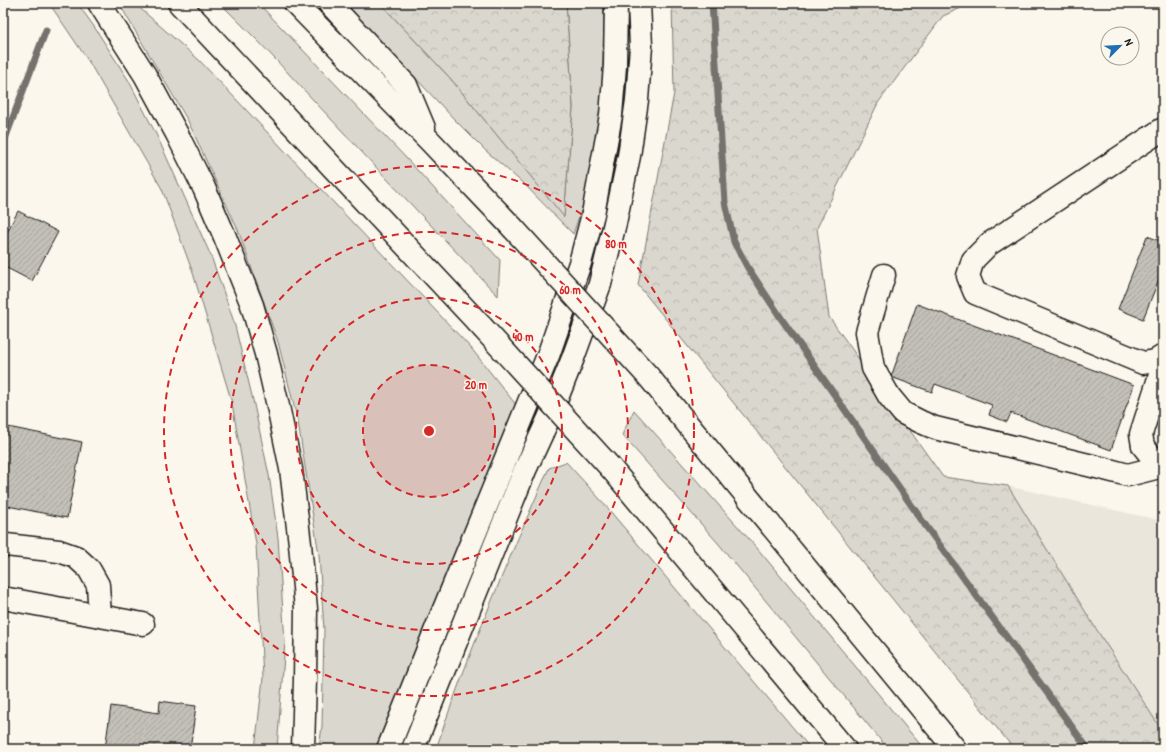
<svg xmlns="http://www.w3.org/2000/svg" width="1166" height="752" viewBox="0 0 1166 752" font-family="'Patrick Hand',sans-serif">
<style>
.built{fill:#eae6dc}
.green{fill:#dad7ce;stroke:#7b7a75}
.forest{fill:url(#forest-crowns);stroke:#7b7a75}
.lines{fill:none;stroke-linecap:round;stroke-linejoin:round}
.stream{stroke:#74726e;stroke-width:7}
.building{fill:url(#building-hatch);stroke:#1c1c1c}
.minor-casing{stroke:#1c1c1c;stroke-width:25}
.highway-casing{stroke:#1c1c1c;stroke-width:25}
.minor{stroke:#fbf7ec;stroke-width:22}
.highway{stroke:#fbf7ec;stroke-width:22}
.highway-bridge-casing{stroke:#1c1c1c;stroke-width:25;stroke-linecap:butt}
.highway-bridge{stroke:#fbf7ec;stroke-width:22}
.ring{fill:none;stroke:#d62828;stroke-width:2;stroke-dasharray:7 5}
.centre{fill:#d62828;stroke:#fbf7ec;stroke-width:2}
.ring-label{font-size:12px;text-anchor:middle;font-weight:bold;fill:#d62828;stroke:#fbf7ec;stroke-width:3;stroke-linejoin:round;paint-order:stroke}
</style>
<defs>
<pattern id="forest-crowns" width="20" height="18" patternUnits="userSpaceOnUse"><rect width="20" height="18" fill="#dad7ce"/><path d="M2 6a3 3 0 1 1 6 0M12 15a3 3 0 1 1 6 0" fill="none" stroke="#bab8b0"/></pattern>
<pattern id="building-hatch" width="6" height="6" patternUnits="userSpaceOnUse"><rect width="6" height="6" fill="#c3c0b8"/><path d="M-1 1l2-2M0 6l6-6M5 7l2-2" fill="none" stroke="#a7a49e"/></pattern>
</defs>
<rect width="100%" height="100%" fill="#fbf7ec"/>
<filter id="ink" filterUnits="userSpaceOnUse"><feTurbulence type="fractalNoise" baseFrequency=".025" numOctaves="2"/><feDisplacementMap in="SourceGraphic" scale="8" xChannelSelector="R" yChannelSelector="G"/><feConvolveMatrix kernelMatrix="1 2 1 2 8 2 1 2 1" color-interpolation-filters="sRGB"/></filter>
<g filter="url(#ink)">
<path class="built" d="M1008,486L1163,521V732L1093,624Z"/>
<path class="green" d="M49,3H77L93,25L129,81L157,136L211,256L234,322L253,400L269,475L278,538L285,642L277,749H255L263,678L256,544L232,403L193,273L162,189L89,62Z
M122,3H134L199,60L471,348L517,406L379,749H319L322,726L324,630L319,555L298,422L278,342L238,230L188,121L120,5Z
M220,3H258L406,158L500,260L498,296L387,179L261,44Z
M345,3H380L450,78L564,216L573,107L566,3H603L604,20L602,87L597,143L585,199L573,234L526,186L485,150L454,119Z
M634,410L757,548L924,749H888L718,543L622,435Z
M566,462L599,498L811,749H436C468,653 508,560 549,468Z"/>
<path class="forest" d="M380,3H566L573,107L564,217L450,78Z
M672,3H972L943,16L878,103L817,228L829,317L943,477L1008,486L1093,624L1163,732V749H1014L638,285L674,93Z"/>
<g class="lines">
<path class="stream" d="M712,3L725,202L734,242L748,268L783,321L928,529L1088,749
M3,144L46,30"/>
</g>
<path class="building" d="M18,211L58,232L32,281L3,266V240Z
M1147,236L1163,242V269L1143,319L1118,309Z
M917,304L1134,385L1111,450L1011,413L1007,422L989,415L992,405L935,384L932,392L891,377Z
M3,426L82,442L67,518L3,505Z
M160,701L196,706L190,749H105L111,706L159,713Z"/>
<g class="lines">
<defs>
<path id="minor" d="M1163,129L989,244L973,260L968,276L975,293L1143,363L1155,361L1163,356
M884,275L867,332L873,368L889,396L903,413L921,422L935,428L1105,469L1128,475L1163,466
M1163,366L1141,434L1143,446L1151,456L1163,466
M3,546L6,545L59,551L76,557L89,569L98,585L100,616
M3,598L143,624"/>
<path id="highway" d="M99,3L145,75L177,134L204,188L225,237L252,305L266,354L278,406L291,469L300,544L306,609L305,679L303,749
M179,3L482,327
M295,3L429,140L512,227
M329,3L406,85L424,128
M648,376L955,749
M610,467L845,749
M388,749L442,614L549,353L580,263L593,214L611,115L615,66L616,3
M413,749L525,470L549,418L573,358L600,284L615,223L629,156L637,100L641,46L639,3"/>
</defs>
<use href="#minor" class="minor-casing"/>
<use href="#highway" class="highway-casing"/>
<use href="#minor" class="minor"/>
<use href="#highway" class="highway"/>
<defs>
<path id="highway-bridge" d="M512,227L648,376
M482,327L610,467"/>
</defs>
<use href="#highway-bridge" class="highway-bridge-casing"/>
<use href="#highway-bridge" class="highway-bridge"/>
</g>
</g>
<circle cx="429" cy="431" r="66" fill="#d62828" fill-opacity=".12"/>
<g class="ring">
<circle cx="429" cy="431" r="66"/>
<circle cx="429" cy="431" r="133"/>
<circle cx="429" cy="431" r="199"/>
<circle cx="429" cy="431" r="265"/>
</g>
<circle cx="429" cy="431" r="6" class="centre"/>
<g class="ring-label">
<text x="616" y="248">80 m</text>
<text x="570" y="294">60 m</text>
<text x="523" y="341">40 m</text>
<text x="476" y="389">20 m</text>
</g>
<rect width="1166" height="752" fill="none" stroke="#fbf7ec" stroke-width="16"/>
<rect x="8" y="8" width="1150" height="736" fill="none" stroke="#1c1c1c" stroke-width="1.5" filter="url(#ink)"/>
<g transform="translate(1120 46) rotate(66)"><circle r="19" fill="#fbf7ec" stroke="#a29f99"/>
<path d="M0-3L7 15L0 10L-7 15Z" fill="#1f6fb2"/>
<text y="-6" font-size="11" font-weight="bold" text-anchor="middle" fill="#1c1c1c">N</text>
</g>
</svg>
